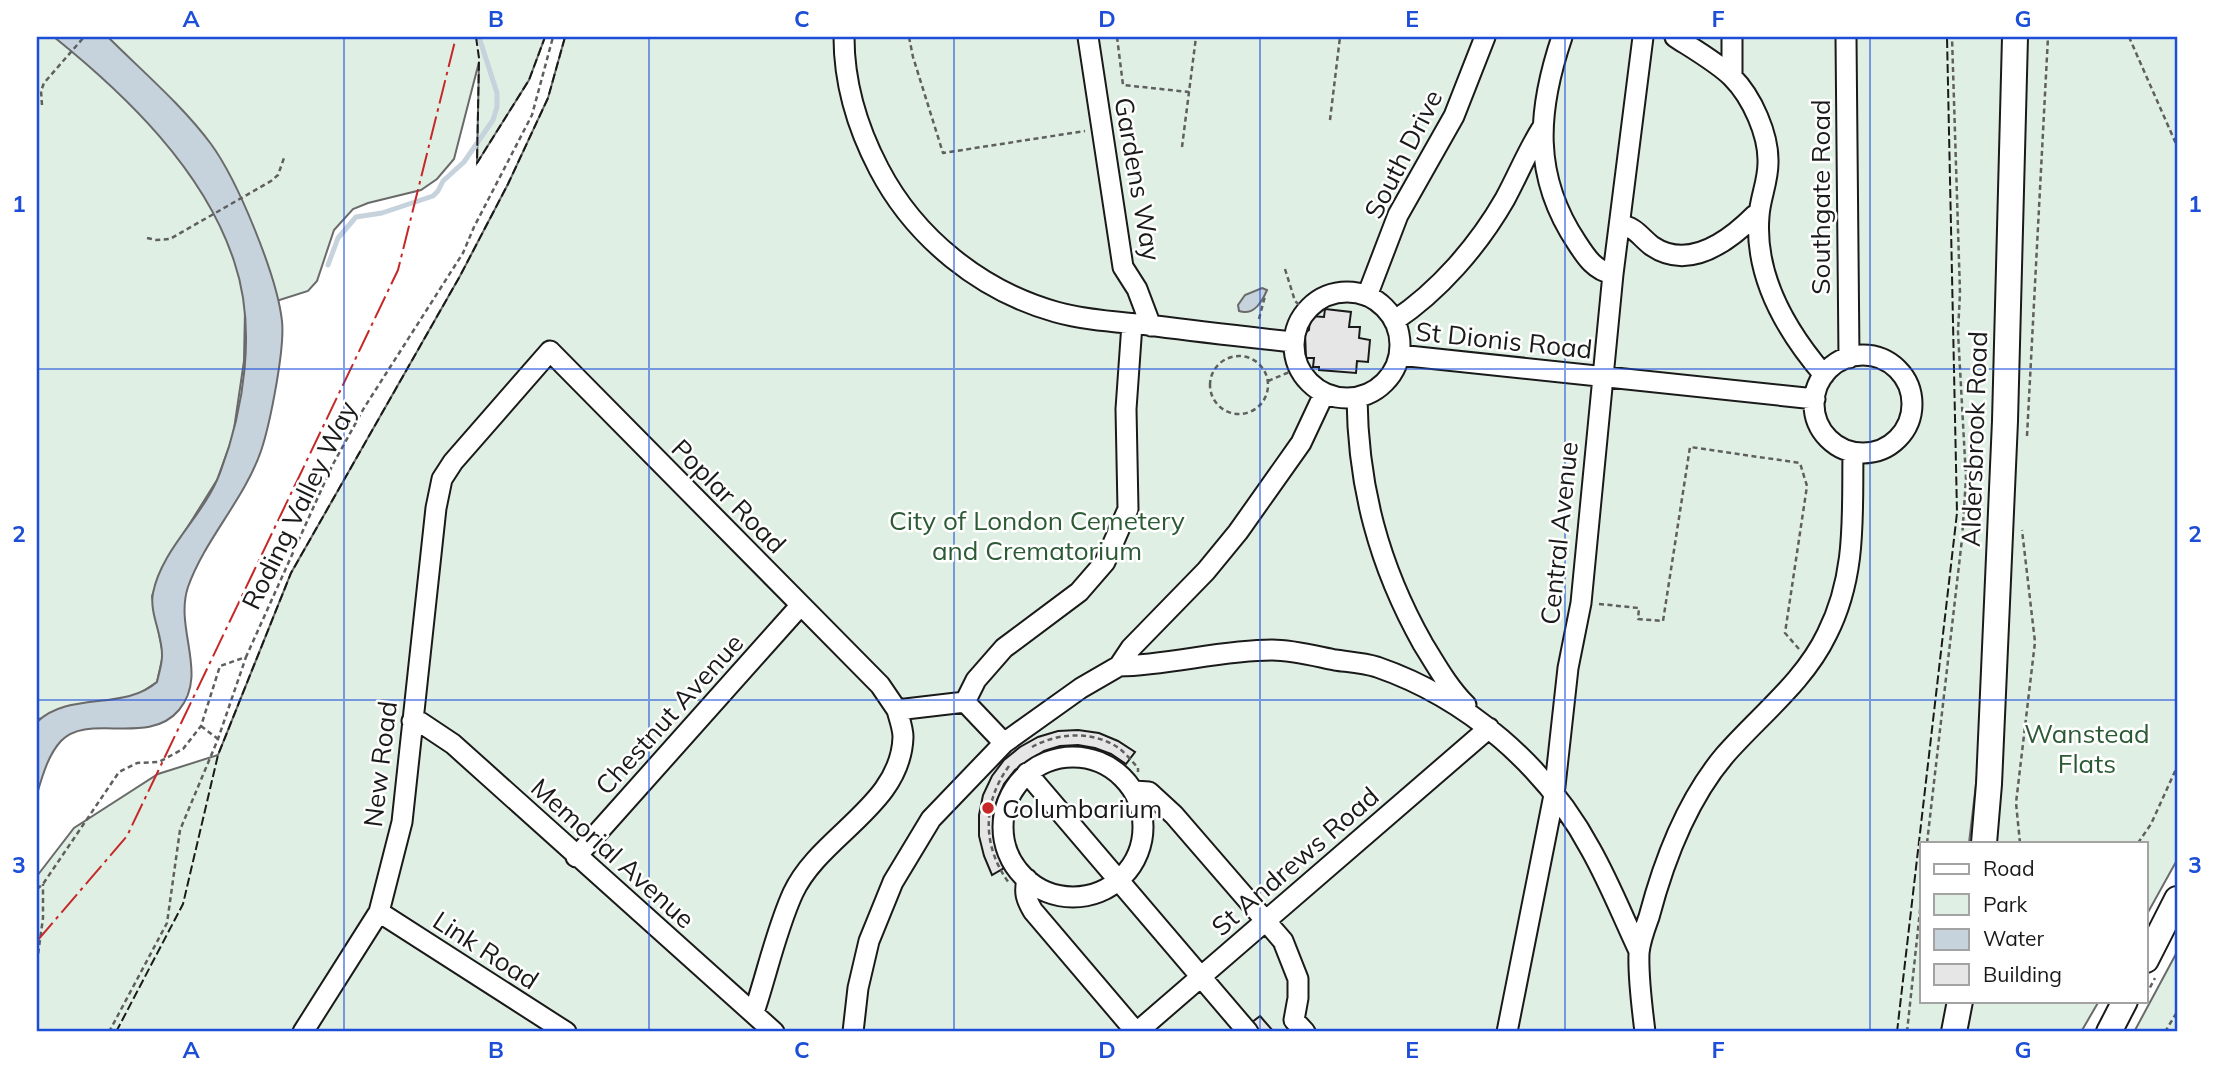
<svg xmlns="http://www.w3.org/2000/svg" width="2214" height="1069" viewBox="0 0 2214 1069" font-family="Mulish,sans-serif">
<style>
.green{fill:#e0efe3;stroke:#6a6a6a;stroke-width:2}
.water{fill:#c6d2dc;stroke:#6a6a6a;stroke-width:2}
.lines{fill:none;stroke-linecap:round;stroke-linejoin:round}
.stream{stroke:#c6d2dc;stroke-width:5}
.building{fill:#e6e6e6;stroke:#1a1a1a;stroke-width:2}
.minor-casing{stroke:#1a1a1a;stroke-width:23}
.major-casing{stroke:#1a1a1a;stroke-width:28}
.path{stroke:#5f5f5f;stroke-width:2.5;stroke-dasharray:5 3.5;stroke-linecap:butt}
.minor{stroke:#fff;stroke-width:19}
.major{stroke:#fff;stroke-width:24}
.fence{stroke:#1a1a1a;stroke-width:2;stroke-dasharray:9 3.5;stroke-linecap:butt}
.power{stroke:#c62828;stroke-width:2;stroke-dasharray:24 5 3.5 5;stroke-linecap:butt}
.grid{fill:none;stroke:#1d4ed8;stroke-width:2;stroke-opacity:0.55}
.poi-dot{fill:#c62828;stroke:#fff;stroke-width:2.5}
.labels{text-anchor:middle;dominant-baseline:central;stroke-width:5;stroke-linejoin:round;paint-order:stroke}
.street-label{font-size:26px;fill:#1a1a1a;stroke:#fff}
.park-label{font-size:26px;fill:#2b5a34;stroke:#fff}
.poi-label{font-size:26px;fill:#1a1a1a;stroke:#fff;text-anchor:start}
.neatline{fill:none;stroke:#1d4ed8;stroke-width:2.5}
.grid-label{font-size:23px;text-anchor:middle;font-weight:bold;fill:#1d4ed8}
</style>
<rect width="100%" height="100%" fill="#fff"/>
<path class="green" d="M37,37H545L529,80L477,163L479,62L454,159L437,179L421,190L368,203L353,209L334,230L317,281L308,291L245,311L244,361L233,436L217,480L164,565L152,596L163,655L157,682L137,695L39,719L37,722Z
M565,37H2006V115L1979,759L1969,843H1922V1001H1949L1942,1032H37V876L74,828L158,774L218,755L291,573L460,276L508,184L548,98Z
M2023,37H2177V860L2146,916V843H1990Z
M2177,952V1032H2134Z
M1965,1001H2099L2081,1032H1959Z"/>
<path class="water" d="M54,37H108C142,71 182,105 211,144C238,181 277,276 282,321C285,349 270,424 261,451C244,500 205,539 188,587C174,629 209,674 179,710C148,747 88,712 61,741C48,755 42,777 37,794V722C69,691 124,711 157,682C159,673 162,664 162,656C163,636 149,613 153,593C162,548 204,516 220,473C244,409 257,328 234,261C204,170 126,95 54,37Z
M1262,288L1267,290C1262,302 1254,316 1239,311L1238,305L1245,295Z"/>
<g class="lines">
<path class="stream" d="M328,265L338,238L356,217L382,213L433,196L438,191L443,181L464,162L493,120L497,107V93L479,37"/>
</g>
<path class="building" d="M1325,309L1351,312L1349,327H1360L1359,338L1370,340L1368,362L1357,361L1356,373L1319,370V367H1313L1314,358H1306L1305,333L1309,330L1310,316L1324,317Z
M1078,730L1099,733L1118,741L1135,752L1126,764L1111,754L1095,748L1078,745L1060,746L1044,751L1015,770L1004,784L997,800L993,817V835L997,852L1004,868L992,875L984,856L979,836V815L983,795L992,776L1004,760L1020,747L1038,737L1058,731Z
M1260,1016L1274,1032H1259L1251,1023Z"/>
<g class="lines">
<defs>
<path id="minor" d="M844,37C844,84 857,127 879,169C915,238 981,291 1056,312C1088,321 1123,322 1156,326C1201,332 1247,337 1293,342
M1088,37L1123,267L1137,289L1151,326
M1562,37C1537,111 1532,176 1577,243C1586,257 1595,271 1613,274
M1675,37C1692,48 1718,63 1732,77C1752,97 1769,135 1768,163C1768,182 1760,198 1759,216C1754,276 1787,332 1824,375
M1846,37L1849,358
M1732,76V37
M1620,225C1636,227 1640,237 1652,246C1689,271 1729,241 1755,215L1759,216
M1294 345a53 53 0 1 1 106 0a53 53 0 1 1-106 0Z
M1367,296L1398,215L1454,116L1485,37
M1394,321C1439,291 1478,246 1505,199C1518,175 1528,150 1542,128
M1399,355L1815,399
M1814 404a49 49 0 1 1 98 0a49 49 0 1 1-98 0Z
M1357,398C1358,487 1379,566 1423,644C1436,665 1448,687 1466,705
M1119,666C1170,665 1221,650 1272,650C1293,650 1315,656 1335,660C1349,662 1364,663 1377,667C1467,698 1546,766 1591,850C1609,882 1623,917 1639,951
M965,702L976,680L1004,648L1079,592L1105,562L1128,509L1126,409L1132,324
M412,721L420,722L453,744L774,1032
M1003 827a70 70 0 1 1 140 0a70 70 0 1 1-140 0Z
M1027,773L1248,1032
M1134,791L1149,792L1174,815L1283,941L1298,979V998L1294,1020L1305,1032
M576,857L800,606
M1027,879C1024,893 1026,899 1033,911L1136,1032
M379,912L566,1032
M752,1012L756,1006C768,969 777,928 793,893C820,835 901,806 903,737C903,728 899,718 897,710
M303,1032L379,912L402,822L436,508L442,479L453,462L550,351L880,685L897,710L965,702L1004,743
M853,1032L858,988L869,941L893,882L931,819L1004,743L1081,688L1119,666L1131,648L1206,571L1238,532L1301,443L1324,394
M1137,1032L1489,728
M1507,1032L1554,795L1568,668L1581,603L1613,274L1643,37
M1645,1032C1642,1006 1638,979 1639,953C1640,941 1645,928 1649,917C1664,860 1686,801 1725,755C1760,715 1804,682 1827,634C1857,575 1852,515 1853,452"/>
<path id="major" d="M1984,843L1989,784L2005,421L2015,37
M2146,960L2177,899
M1954,1032L1960,1001
M2109,1032L2125,1001"/>
</defs>
<use href="#minor" class="minor-casing"/>
<use href="#major" class="major-casing"/>
<path class="path" d="M909,37L913,57L943,153L1085,131
M1117,37L1123,85L1189,92
M2129,37L2177,146
M42,105L41,91L44,83L84,37
M1330,120L1340,37
M1182,147L1196,37
M147,238L156,240L170,239L271,181L278,175L284,158
M1285,269L1295,301L1306,311
M1259,319L1265,296
M1210 385a29 29 0 1 1 58 0a29 29 0 1 1-58 0Z
M1268,381L1299,368
M2027,436L2048,37
M1599,604L1639,608L1638,619L1663,621L1690,447L1800,463L1807,486L1785,633L1799,649
M201,726L218,739
M1032,747C1057,733 1089,731 1114,745C1123,750 1131,760 1138,768V772
M1009,766C982,803 982,846 1009,883
M1927,843L1962,539L1966,478L1958,332L1960,293L1952,37
M2020,843L2016,803L2035,642L2022,530
M2138,843L2151,824L2177,767
M37,889L43,884L119,772L137,763L159,762L183,749L201,726L220,666L246,657L332,466L364,408L463,253L474,227L532,115L553,37
M37,962L43,918V884
M2146,995L2155,978
M109,1032L167,923L180,830L218,739L246,657
M1907,1032L1922,892
M2165,1032L2177,1012"/>
<use href="#minor" class="minor"/>
<use href="#major" class="major"/>
<path class="fence" d="M476,37L479,58L477,163L529,80L545,37
M116,1032L183,904L218,755L291,573L460,276L508,184L548,98L565,37
M1897,1032L1957,513L1947,37"/>
<path class="power" d="M37,941L127,836L398,270L456,37"/>
</g>
<path class="grid" d="M344,37V1032M649,37V1032M954,37V1032M1260,37V1032M1565,37V1032M1870,37V1032M37,369H2177M37,700H2177"/>
<circle class="poi-dot" cx="988" cy="808" r="7"/>
<g class="labels">
<g class="street-label">
<text transform="translate(1403 154) rotate(-63)">South Drive</text>
<text transform="translate(1138 179) rotate(80)">Gardens Way</text>
<text transform="translate(1820 197) rotate(-90)">Southgate Road</text>
<text transform="translate(1504 340) rotate(6)">St Dionis Road</text>
<text transform="translate(1974 439) rotate(-88)">Aldersbrook Road</text>
<text transform="translate(729 496) rotate(45)">Poplar Road</text>
<text transform="translate(299 505) rotate(-64)">Roding Valley Way</text>
<text transform="translate(1559 533) rotate(-84)">Central Avenue</text>
<text transform="translate(669 714) rotate(-48)">Chestnut Avenue</text>
<text transform="translate(380 764) rotate(-83)">New Road</text>
<text transform="translate(613 853) rotate(42)">Memorial Avenue</text>
<text transform="translate(1295 861) rotate(-41)">St Andrews Road</text>
<text transform="translate(486 950) rotate(33)">Link Road</text>
</g>
<g class="park-label">
<text x="1037" y="520">City of London Cemetery<tspan x="1037" dy="30">and Crematorium</tspan></text>
<text x="2087" y="733">Wanstead<tspan x="2087" dy="30">Flats</tspan></text>
</g>
<g class="poi-label">
<text x="1002" y="808">Columbarium</text>
</g>
</g>
<rect width="2214" height="1069" fill="none" stroke="#ffffff" stroke-width="77"/>
<rect x="1920" y="842" width="228" height="161" fill="#ffffff" stroke="#a3a3a3" stroke-width="2"/>
<rect x="1934" y="864" width="35" height="10" fill="#ffffff" stroke="#a3a3a3" stroke-width="2"/>
<text x="1983" y="876" font-size="21" fill="#1a1a1a">Road</text>
<rect x="1934" y="894" width="35" height="21" fill="#e0efe3" stroke="#a3a3a3" stroke-width="2"/>
<text x="1983" y="912" font-size="21" fill="#1a1a1a">Park</text>
<rect x="1934" y="929" width="35" height="21" fill="#c6d2dc" stroke="#a3a3a3" stroke-width="2"/>
<text x="1983" y="946" font-size="21" fill="#1a1a1a">Water</text>
<rect x="1934" y="964" width="35" height="21" fill="#e6e6e6" stroke="#a3a3a3" stroke-width="2"/>
<text x="1983" y="982" font-size="21" fill="#1a1a1a">Building</text>
<rect x="38" y="38" width="2138" height="992" class="neatline"/>
<g class="grid-label">
<text x="191" y="27">A</text>
<text x="496" y="27">B</text>
<text x="802" y="27">C</text>
<text x="1107" y="27">D</text>
<text x="1412" y="27">E</text>
<text x="1718" y="27">F</text>
<text x="2023" y="27">G</text>
<text x="19" y="212">1</text>
<text x="2195" y="212">1</text>
<text x="19" y="542">2</text>
<text x="2195" y="542">2</text>
<text x="19" y="873">3</text>
<text x="2195" y="873">3</text>
<text x="191" y="1058">A</text>
<text x="496" y="1058">B</text>
<text x="802" y="1058">C</text>
<text x="1107" y="1058">D</text>
<text x="1412" y="1058">E</text>
<text x="1718" y="1058">F</text>
<text x="2023" y="1058">G</text>
</g>
</svg>
